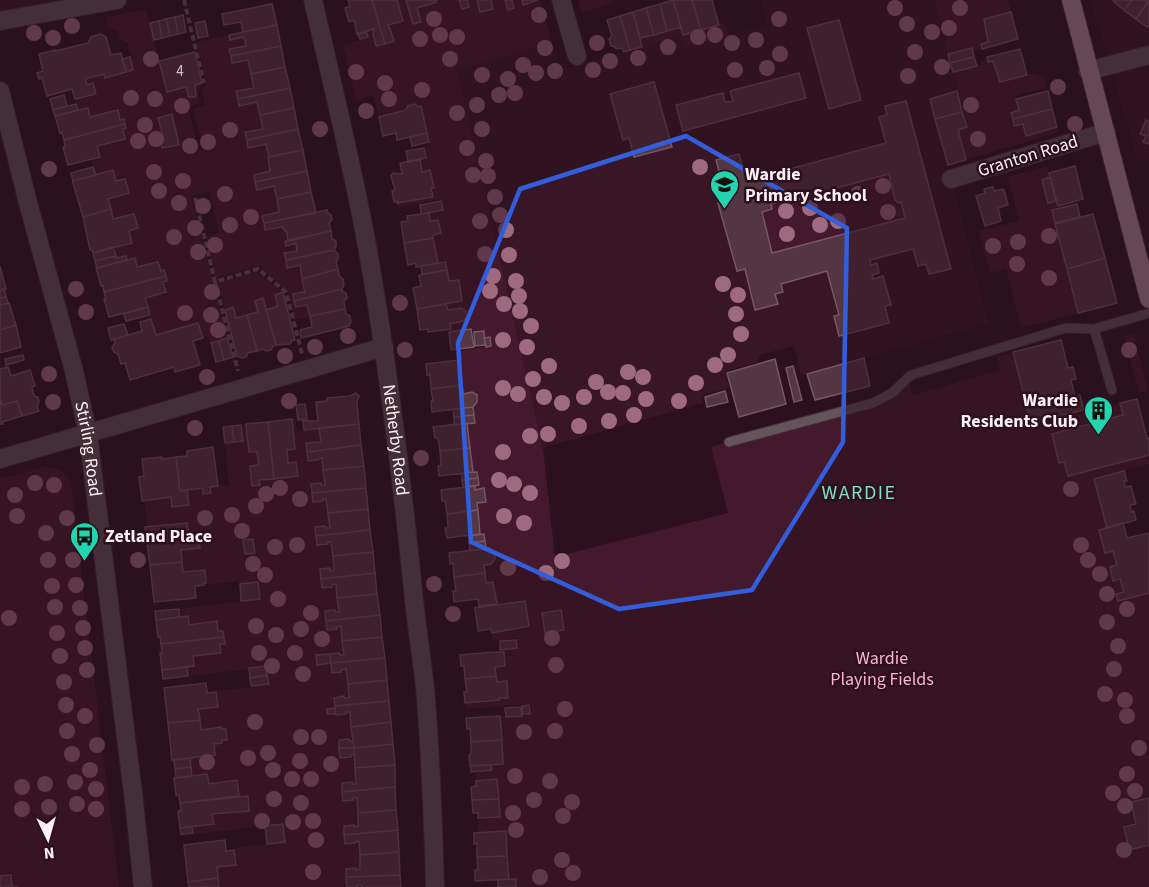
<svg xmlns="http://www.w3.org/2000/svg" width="1149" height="887" viewBox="0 0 1149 887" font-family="'Source Sans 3',sans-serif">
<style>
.built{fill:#391626}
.green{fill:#45192d;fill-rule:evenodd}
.building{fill:#543542;stroke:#775562;stroke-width:1.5;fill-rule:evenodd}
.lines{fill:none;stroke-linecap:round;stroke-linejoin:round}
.lane-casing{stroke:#452b37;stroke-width:11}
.street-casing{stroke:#452b37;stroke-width:20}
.primary-casing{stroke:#452b37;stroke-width:20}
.path{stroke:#6b535e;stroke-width:4;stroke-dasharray:6 3;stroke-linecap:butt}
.lane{stroke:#63545a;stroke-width:9}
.street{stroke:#63545a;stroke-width:18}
.primary{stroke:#ad8d99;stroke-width:18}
.tree{fill:#9d6a7f}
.marked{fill:none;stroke:#335edb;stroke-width:4.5;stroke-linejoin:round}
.labels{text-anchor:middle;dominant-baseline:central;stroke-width:5;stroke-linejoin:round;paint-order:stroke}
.number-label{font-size:15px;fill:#d3c1c8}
.street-label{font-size:18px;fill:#fdf0f5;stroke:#2c101d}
.poi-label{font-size:18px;font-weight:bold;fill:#fdf0f5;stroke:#2c101d;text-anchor:start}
.park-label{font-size:18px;fill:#fab3d0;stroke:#2c101d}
.neighbourhood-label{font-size:20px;letter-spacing:1.5px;fill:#7fdec3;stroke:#2c101d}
</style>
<rect width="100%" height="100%" fill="#2c101d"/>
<path class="built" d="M0,0H51V7L6,12L0,10Z
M761,0H934L957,91L930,99L989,323L801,375L794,346L760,355L756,363L725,371L729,388L702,395L703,403L543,448L457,69L552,42L560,70L683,35L687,47L767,25Z
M1091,0H1149V159L1138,162Z"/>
<path class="green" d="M397,0H406L413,24L421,22L417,8L445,0H459L462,9L469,7L467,0H477L480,12L493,9L491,0H505L508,10L512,0H522L524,5L540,0L552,42L457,70L543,448L555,557L728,513L711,447L879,400L907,378L913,395L1000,370L997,357L1013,352L1046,423L1120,403L1123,415L1052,434L1059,463L1149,455V464L1094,479L1107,528L1099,530L1105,553L1113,551L1117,565L1110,567L1113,581L1120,579L1124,592L1117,594L1118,600L1148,593L1149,597V798L1131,802L1136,824L1124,827L1129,850L1149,845V887H516V879H509L506,831L478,833V818L500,817L497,779L476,781L475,771L492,770L491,765L500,716H522L530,714L529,704L467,709L466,703L498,700L499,698L508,697L507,682H497L495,667L505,666L503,649L517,648L516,638L493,641L492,633L529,626L525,600L497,604L493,582L486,583L484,565L495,559L494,552L489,548L486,549L484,534H480L477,503L486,502L484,489L475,490V486L479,485L477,472H473L467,423L475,422L473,407L477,402V396L472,393L463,394L458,351L491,346L490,338H484L483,331L472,333L471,329L451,332L450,324L463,321L467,317L466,311L461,308L448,310L446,304L462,301L459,280L449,281L446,262L438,263L433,235L440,233L438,220L430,221L429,213L442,210L440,199L398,208L397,203L433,196L431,188H434L430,170L422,172L420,159L426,158L424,148L430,146L421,107H418L415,104L406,110L379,117L373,95L356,100L343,45L368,38L366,32L374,29L373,34L376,46L393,41L390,29L388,25L403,21Z
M578,0H612L613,3L582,12Z
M934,0H1008L1011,12L984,19L988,42L981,44L982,49L973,51L971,48L948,54Z
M146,10L167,92L186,87L189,97H195L197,93L195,85L202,83L198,92L200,103L188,107L199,151L203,149L193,109L205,106L202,92L207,85L197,42L229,35L230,40L244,37L246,46L230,50L232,63L248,60L254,88L236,91L239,106L257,102L263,129L245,133L248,147L266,144L270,171L254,175L257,189L274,186L279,212L262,216L265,230L282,227L287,233L288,241L285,242L286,245L296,243L297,251L284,254L287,267L300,265L305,293L302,292L293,295L296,307L307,305L310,316L295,320L288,291L262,270L261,265L216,278L206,237L219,233L209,191L191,196L227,338L211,343L209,337L203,338L198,323L156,335L145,298L163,282L167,281L164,270L161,271L158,262L137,267L135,258L127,260L125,256L116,258L113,247L129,231L138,228L134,214L113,219L108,199L129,193L125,179L116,181L113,170L96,175L91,159L100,156L97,146L125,139L123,129L126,128L124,119L120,120L117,110L90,117L78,110L75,99L96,94L93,83L87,85L85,79L104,74L105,78L133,70L130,57L132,56L131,51L127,48L129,44L118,37L120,33L108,25L106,17ZM172,115L179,144L163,148L161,142L164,141L159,118Z
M724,23L728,36L686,47L683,35L642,47L640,38L681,27L683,35Z
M987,57L993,61L1000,82L1034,73L1044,78L1047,87L1016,96L1019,110L1011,113L1014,126L1023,124L1026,136L1057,127L1059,132L966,160L958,130L967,127L953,72L977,66Z
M1047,166L1050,177L1042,180L1048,203L1056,201L1058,209L1052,211L1078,313L1021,328L1006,269L990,273L979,231L1019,221L1008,177Z
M889,174L895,200L898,203L901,202L905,218L772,253L762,212L772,209L771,204L816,193L818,197L837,192L836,188Z
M256,272L283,292L275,295L278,306L266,310L263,298L255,301L258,312L236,318L233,307L225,310L218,284Z
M1133,334L1148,391L1139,393L1124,336Z
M292,419H296L297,431L319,428L321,442L306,443L308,461L322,458L325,485H321L320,483L311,484L313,502L323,501V499H326L330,528H326L325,526L315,527L327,544V542H331L334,570L330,571V569H320L322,587H332V585L336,584L339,612H335V610L325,611L327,629L337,628L336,627L341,626L344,655H340L339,653L317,655L318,665L331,663L332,673L341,672V670L346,669L349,698H344L343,696L335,698V708L327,709L328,714H345L346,712H350L353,741H339L340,758L350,757L351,755L354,754L356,784H352L351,782L342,783L343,801L357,798L358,826L354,827V825L344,826L345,844L355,843V842L359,841L360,869H346L347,887H219L217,867L236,865L234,848L285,842L282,824L181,836V834L193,833L192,827L213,824L212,814L249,810L248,796H239L237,780L209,784L207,774L192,776L190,758L215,755L214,744L222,743V740L227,739L225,729H221L220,727L201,730L198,709L218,707L216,691L268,685L266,667L188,676L187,667L194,666L193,656L221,653L217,622L189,625L188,616L179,617V609L259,599L258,582L240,584L239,581L204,585L203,583L206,582L204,570L183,572L181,550L200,548L198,534L189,535L187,523L148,527L144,501L171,497L173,507L188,505L187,490L203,488V493L210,487L229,485L225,443L243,441L241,425L246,424L249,452H257L259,465L250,466L260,485L259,480L298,476L296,462L288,463L287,450L295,449Z
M44,467C57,466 67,472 71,484L119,887H0V479Z"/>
<path class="building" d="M348,0H372L385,44L376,46L373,34L374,29L357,34L354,20L349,22L345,8L350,6Z
M372,0H397L403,21L388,25L390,29L394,41L385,44Z
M406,0H437V2L417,8L421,22L413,24Z
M459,0H467L469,7L462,9Z
M477,0H491L493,9L480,12Z
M505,0H512L514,8L508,10Z
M522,0H538L523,5Z
M673,0L681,27L667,31L660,4Z
M673,0H692L701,30L683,35Z
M692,0H712L719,25L701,30Z
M1114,0H1132L1124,10L1113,1Z
M1132,0H1149L1136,19L1124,10Z
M1149,1V25L1147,27L1136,19Z
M272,4L277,25L243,32L241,22L224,25L222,14Z
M660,4L667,31L654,35L646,8Z
M646,8L654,35L640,38L633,12Z
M633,12L642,47L630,50L620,16Z
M1011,12L1018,39L982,49L981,44L988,42L984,19Z
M183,15L186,32L178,34L175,17Z
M620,16L630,50L624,52L622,48L616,49L615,47L611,46L609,39L612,36L607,20Z
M175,17L178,34L170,36L166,19Z
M166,19L170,36L162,38L159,21Z
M839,20L861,100L829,109L807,28Z
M159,21L162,38L154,40L150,23Z
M205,21L208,36L198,38L195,23Z
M277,25L281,46L231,56L229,49L246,46L244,37L230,40L229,35Z
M366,32L368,37L360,39L358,34Z
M101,34L106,37L111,55L121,53L126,72L105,78L104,74L85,79L87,85L93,83L96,94L75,99L72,89L47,96L42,78L39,79L37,73L43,71L39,54L55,50V51L88,43L91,37Z
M281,46L285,67L251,74L248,60L232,63L231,56Z
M972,48L974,57L950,63L948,54Z
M1020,49L1027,75L1000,82L993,61L988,62L987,57Z
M195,52L202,83L195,85L196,95L195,97H189L186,87L167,92L159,61Z
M130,57L133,70L126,72L122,59Z
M974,57L977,66L953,72L950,63Z
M285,67L290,88L238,99L236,91L254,88L251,74Z
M799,73L806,98L683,131L676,105L723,93L725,102L733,101L730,91Z
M654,82L672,147L634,157L629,138L623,140L610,94Z
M290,88L294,108L260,115L257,102L239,106L238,99Z
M957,91L962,112L935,119L930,99Z
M1048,91L1052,109L1013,119L1011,113L1019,110L1016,99Z
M64,95L67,106L53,110L50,99Z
M906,101L951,269L929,274L926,264L918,266L913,249L870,260L871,265L877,263L879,273L872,275L873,279L883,276L891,305L885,306L889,323L839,336L834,316L839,315L827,271L781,284L783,292L775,294L778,304L755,310L745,269L737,271L718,203L727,201L716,160L739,154L744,173L751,171L753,179L886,143L879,117L887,115L885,106ZM889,174L895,200L898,203L901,202L905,218L772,253L762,212L772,209L771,204L816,193L817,197L837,192L836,188Z
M76,104L78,110L55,116L53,110Z
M415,104L418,107L421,106L427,133L397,140L396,133L383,136L379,117L406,110L408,106Z
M88,108L90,117L118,110L120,120L124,119L125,124L64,140L62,132L60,133L55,116Z
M294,108L298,129L247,140L245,132L263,129L260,115Z
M1052,109L1057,127L1026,136L1023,124L1014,126L1013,119Z
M962,112L967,127L958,130L966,160L948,165L935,119Z
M172,114L179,145L162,148L161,142L164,141L158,118Z
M1146,120L1149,121V144L1143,142L1146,136L1140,134Z
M125,124L126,128L123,129L125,139L97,146L100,157L68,165L63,147H65L64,140Z
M298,129L303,150L269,157L266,144L248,148L247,140Z
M427,133L429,142L412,146L410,137Z
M424,148L426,158L408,162L406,151Z
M303,150L307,171L255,182L254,175L270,171L268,157Z
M420,159L422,172L430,170L434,188H431L433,197L397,203V201L394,202L392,191L395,190L391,176L393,173L402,174L400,163Z
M1075,166L1083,199L1058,206L1049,173Z
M93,167L96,175L73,181L71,173Z
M113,170L116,181L125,179L129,193L108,199L111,209L83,217L73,183V181Z
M307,171L311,192L277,199L274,186L257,190L255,182Z
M1050,177L1056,201L1048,203L1042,180Z
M993,187L994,191L1002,189V190H1004L1008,205L998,208L1001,221L985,226L976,196L985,193L984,189Z
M311,192L316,213L264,223L262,216L279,212L277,199Z
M441,201L443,210L421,214L420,205Z
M1077,204L1080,217L1055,223L1052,210Z
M111,209L113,219L134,214L138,228L129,231L132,243L93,253L92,250H90L83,217Z
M327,210V212L331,215L332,220L329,223L331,231L288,241L287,233L282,227L265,230L264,223Z
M429,213L430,221L438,220L441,233L433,235V238L404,243L401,222L408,221L407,216Z
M1093,214L1105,258L1067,269L1055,224Z
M331,231L332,239L336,241V246L334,250L286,260L284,253L297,251L296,243L286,246L285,241Z
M433,238L438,263L416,267V263L408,265L404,243Z
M113,247L116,256L95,261L93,253Z
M334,250L338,254V259L336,262L338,269L302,279L300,265L287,268L286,260Z
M116,256V258L126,256L127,260L97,268L95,261Z
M135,258L137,267L158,262L161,271L164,270L166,276L104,292L103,285L101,286L96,268Z
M1105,258L1117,303L1078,313L1067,269Z
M446,262L447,270L422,274L421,266Z
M0,266L6,289L0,290Z
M338,269L340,277L343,279L344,284L342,289L294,301L293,294L302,292L305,293L302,279Z
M447,270L449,281L459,280L462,301L417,309L413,288L421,286L419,275Z
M166,276L167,281L163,282L166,292L145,298L148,307L109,317L104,299H106L104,292Z
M4,289L6,297L0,298V290Z
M342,289V291L346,293L347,298L344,301L345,309L310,316L307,305L296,307L294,301Z
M283,292L295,340L292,341L290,344L276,345L266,310L278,306L275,295Z
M6,297L8,303L0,305V298Z
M263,298L276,345L273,346L271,350L266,351L263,349L257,351L247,315L258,312L255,301Z
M9,303L16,325L0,330V305Z
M446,304L448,310L461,308L466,311L467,317L463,321L450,324L451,329L428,332V329L420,330L417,309Z
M148,307L150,315L126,321L124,314Z
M233,307L236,318L247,315L257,351L248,353L246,357L242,358L237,356L225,310Z
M345,309L346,314L350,316L351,322L349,326L301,338L300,330L312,327L310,316Z
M151,319L156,335L198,323L203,338L193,341L200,365L175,372L174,367L130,380L125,363L121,364L118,354L114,352L112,347L115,343L114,339L142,331L140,322Z
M124,324L128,335L111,340L108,328Z
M16,325L21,347L0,353V330Z
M471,329L474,347L451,350L449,332Z
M484,331L485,345L475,346L474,332Z
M490,337L491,346L486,347L484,338Z
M227,338L233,357L224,360L219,341Z
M1061,340L1068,368L1073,367L1076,379L1071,380L1075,396L1080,395L1084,410L1031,423L1013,352Z
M219,341L224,360L216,362L211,343Z
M23,355L24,360L6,365L5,359Z
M864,358L870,386L815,400L807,374Z
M775,359L786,404L739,417L727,373Z
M459,360L462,385L431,389L430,374L427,375L426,364Z
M793,366L802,400L794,402L786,368Z
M8,367L11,376L30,370L35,386L32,387L33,392L34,396L38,397L39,402L37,406L39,411L22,416L17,401L2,405L0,397V369Z
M462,385L463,394L472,392L477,395V402L473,407L432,412L431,401H433L431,389Z
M725,391L728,402L707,407L705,397Z
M356,393L359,396L357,402L359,424L304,430L303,421H318L316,402L327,401V398L350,396Z
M0,397L2,405L17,401L22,416L2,422L3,424H0Z
M1137,399L1147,438H1149V455L1068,476L1064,462L1059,463L1052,434L1123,415L1120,403Z
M305,404L307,419L298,420L296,405Z
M473,407L474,415L454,417L453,409Z
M474,415L475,423L454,425V417Z
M292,419L295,449L287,450L288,463L296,462L298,476L274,479L268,422Z
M268,422L274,479L259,480L260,485L252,486L250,466L259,465L257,452H249L246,424Z
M467,423L470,448L440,451L438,438H435L433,427Z
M359,424L361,445L307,452L306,443L321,442L319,428Z
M241,425L243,441L234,442L232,426Z
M232,426L234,442L225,443L223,427Z
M361,445L364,466L323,470L322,458L318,459V460L308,461L307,452Z
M213,447L218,486L210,487L211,493L203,494V488L180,491L176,457L187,456V451Z
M470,448L473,472L439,476L438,466L441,465L440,451Z
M162,457V459L176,457L180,491L187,490L189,505L172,507L171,497L142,501L139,477L144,476L142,459Z
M364,466L366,488L312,493L311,484L321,483V485H325L323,470Z
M1124,471L1127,481H1124L1125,487L1131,486L1136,504L1130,505L1131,512L1134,511L1136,520L1107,528L1094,479Z
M477,472L478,478L462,480V473Z
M478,478L479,485L463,487L462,480Z
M475,486V490L484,488L486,502L477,503L478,510L447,514L445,501H442L441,490Z
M366,488L368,509L328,513L326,499H323V501L313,502L312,493Z
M368,509L370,530L316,536L315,527L325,526L326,528H330L328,513Z
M478,510L480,534L447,538L445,528H448L447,514Z
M187,523L189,535L198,534L200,548L181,550L182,562L150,565L145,527Z
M1123,523L1127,538L1149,533V593L1118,601L1116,594L1124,592L1120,579L1113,581L1110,567L1117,565L1113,551L1105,553L1099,530Z
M370,530L373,552L333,556L331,542H327L328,544L317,545L316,536Z
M484,534L485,541L469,543V536Z
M253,539L255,553L245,554L243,540Z
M485,541L486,549L470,551L469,543Z
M489,548L494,552L495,559L491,564L484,565L485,573L454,577L453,563L450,564L449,553Z
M373,552L375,573L321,579L320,569L330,568V571L334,570L333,556Z
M182,562L183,572L205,570L206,583H203L204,585L195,586L196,598L154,602L150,565Z
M375,573L377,594L337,598L336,584L332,585V587L322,588L321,579Z
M485,573L486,583L493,582L497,604L479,606L478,599L454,602L453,591H456L454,577Z
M258,582L260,599L241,601L240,584Z
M377,594L380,615L326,621L325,611L335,610V612H339L337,598Z
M525,601L529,626L492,633L491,629L478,631L475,608Z
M179,609V617L156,620L155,611Z
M561,610L564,630L545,633L542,613Z
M380,615L382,637L342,641L341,626L336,627L337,629L327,630L326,621Z
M188,616L189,625L217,621L218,631H223L224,637L161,644L160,637H158L156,620Z
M224,637L225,644H220L221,653L193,656L194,666L162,670L160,653H162L161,644Z
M382,637L385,658L331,663L330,654L339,653L340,655H344L342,641Z
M516,640L517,648L500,650V641Z
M494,652H504L505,666L495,667L496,676L465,679L464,666H461L460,655Z
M330,654L331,663L317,665L316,655Z
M385,658L387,680L348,684L346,669L341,670V672L332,673L331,663Z
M266,666L267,675L250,678L249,668Z
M187,667L188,676L163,679L162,670Z
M267,675L269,684L251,686L250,678Z
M496,676L497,682L507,681L508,698H499V700L465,703L464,692H467L465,679Z
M387,680L389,701L335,706L334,698L344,696V698H349L348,684Z
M206,683L207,693L216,692L218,707L198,709L200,720L168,723L164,688Z
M389,701L391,722L351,727L350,712H346V714L336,715L335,706Z
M529,705L530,714H523L522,706Z
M521,707L522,716L506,717L505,708Z
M335,708L336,714H327V709Z
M500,716L502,740L471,742L470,729H467L466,718Z
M200,720L201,730L221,727V729H226L227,740H222V743L214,744L215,755L172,760L168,723Z
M391,722L393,744L354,748L351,727Z
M349,739L350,741H353L354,748H339V740Z
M502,740L503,764L470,766L469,755L471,754V742Z
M393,744L395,765L355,768L354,748Z
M339,748H354V754L351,755V757L340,758Z
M190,758L191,767L175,769L174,760Z
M395,765V787L342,792V783L352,782V784H356L355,768Z
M491,765L492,770L471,772V766Z
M191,767L192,776L176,778L175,769Z
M207,774L209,784L237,780L239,796L180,803L179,795H176L174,778Z
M497,779L499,799L472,800L471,787L476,786V781Z
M395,787L396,810L358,813L357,798H353V800L343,801L342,792Z
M248,796L249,811L212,814L214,824L180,828L178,811H181L180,803Z
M1149,798V845L1129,850L1124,827L1136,824L1131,802Z
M499,799L500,817L478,818V813H473L472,800Z
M396,810L398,830L344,835V826L354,825V827L358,826V813Z
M283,824L285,842L267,844L265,826Z
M192,827L193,833L181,834L180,828Z
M398,830L399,852L360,855L359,841L355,842V843L345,844L344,835Z
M506,831L507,856L477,857V843L474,844V833Z
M225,840L226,851L234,850L236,865L217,867L218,878L188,882L184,845Z
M399,852L400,875L346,877V869L356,868V870L360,869V855Z
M507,856L509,879L475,881V870H478L477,857Z
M11,875L12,887H18H0V876Z
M400,875L401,887H362L361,885H357V887H347L346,877Z
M218,878L219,887H189L188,882Z
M516,879V887H498V880Z"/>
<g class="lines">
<defs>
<path id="lane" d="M1094,329L1112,390
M729,442L873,403L892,393L911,375L1066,328L1094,329L1149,313"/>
<g id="street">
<path id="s1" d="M313,0C331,78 350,156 365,235C386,349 400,464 412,580C415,616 421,652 425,688C431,754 433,821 435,887"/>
<path d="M561,0L577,56"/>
<path d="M0,21L117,0"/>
<path d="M1088,71L1149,55"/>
<path id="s2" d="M0,91L27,199L74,371L88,434L134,801L143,887"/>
<path d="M951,179L1106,132"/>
<path d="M0,459L384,347"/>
</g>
<path id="primary" d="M1071,0L1149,299"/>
</defs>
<use href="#lane" class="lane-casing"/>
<use href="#street" class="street-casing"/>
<use href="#primary" class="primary-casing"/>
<path class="path" d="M184,0L204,83
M195,198L215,282L258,269L286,292L302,354
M215,282L238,371"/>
<use href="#lane" class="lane"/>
<use href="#street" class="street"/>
<use href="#primary" class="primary"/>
</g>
<g class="tree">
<circle cx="895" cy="8" r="8"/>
<circle cx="960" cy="8" r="8"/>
<circle cx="539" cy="15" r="8"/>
<circle cx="434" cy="19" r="8"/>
<circle cx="779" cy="19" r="8"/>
<circle cx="907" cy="24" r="8"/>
<circle cx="72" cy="26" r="8"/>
<circle cx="949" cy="28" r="8"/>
<circle cx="932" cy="32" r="8"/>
<circle cx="34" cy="33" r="8"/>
<circle cx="440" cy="35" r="8"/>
<circle cx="715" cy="35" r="8"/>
<circle cx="457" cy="37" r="8"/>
<circle cx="698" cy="37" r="8"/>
<circle cx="53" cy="38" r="8"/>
<circle cx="420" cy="39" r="8"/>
<circle cx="756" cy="40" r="8"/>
<circle cx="597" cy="43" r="8"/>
<circle cx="732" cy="43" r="8"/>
<circle cx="668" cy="47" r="8"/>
<circle cx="545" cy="48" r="8"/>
<circle cx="915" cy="52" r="8"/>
<circle cx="780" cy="54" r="8"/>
<circle cx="638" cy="58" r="8"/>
<circle cx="151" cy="59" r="8"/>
<circle cx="450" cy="59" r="8"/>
<circle cx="610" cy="61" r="8"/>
<circle cx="523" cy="65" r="8"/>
<circle cx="942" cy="67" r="8"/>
<circle cx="767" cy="68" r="8"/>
<circle cx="593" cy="70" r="8"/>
<circle cx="735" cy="70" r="8"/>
<circle cx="555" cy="71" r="8"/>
<circle cx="356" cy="72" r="8"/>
<circle cx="536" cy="73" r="8"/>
<circle cx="482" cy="75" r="8"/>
<circle cx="908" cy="76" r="8"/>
<circle cx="508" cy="79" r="8"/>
<circle cx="385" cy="83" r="8"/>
<circle cx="1058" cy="87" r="8"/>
<circle cx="422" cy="90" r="8"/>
<circle cx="515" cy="93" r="8"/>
<circle cx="499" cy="95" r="8"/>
<circle cx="131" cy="98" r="8"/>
<circle cx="155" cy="99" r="8"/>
<circle cx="389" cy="99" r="8"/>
<circle cx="477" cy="105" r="8"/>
<circle cx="971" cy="105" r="8"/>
<circle cx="182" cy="106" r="8"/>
<circle cx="366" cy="111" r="8"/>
<circle cx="457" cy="113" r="8"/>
<circle cx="1075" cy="124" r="8"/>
<circle cx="145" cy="125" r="8"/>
<circle cx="320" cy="129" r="8"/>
<circle cx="482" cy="129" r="8"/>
<circle cx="230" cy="130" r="8"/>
<circle cx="156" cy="139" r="8"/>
<circle cx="978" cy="139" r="8"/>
<circle cx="138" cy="141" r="8"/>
<circle cx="208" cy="142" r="8"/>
<circle cx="190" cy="146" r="8"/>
<circle cx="467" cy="148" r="8"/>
<circle cx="486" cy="161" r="8"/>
<circle cx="700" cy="167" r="8"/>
<circle cx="49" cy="169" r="8"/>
<circle cx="154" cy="172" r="8"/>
<circle cx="473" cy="175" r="8"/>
<circle cx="488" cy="176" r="8"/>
<circle cx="183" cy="181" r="8"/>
<circle cx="883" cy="186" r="8"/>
<circle cx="159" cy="191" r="8"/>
<circle cx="225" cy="194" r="8"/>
<circle cx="858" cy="194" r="8"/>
<circle cx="495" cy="197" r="8"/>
<circle cx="179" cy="203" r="8"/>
<circle cx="203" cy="206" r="8"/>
<circle cx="810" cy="208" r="8"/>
<circle cx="786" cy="211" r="8"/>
<circle cx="888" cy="212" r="8"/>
<circle cx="500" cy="215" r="8"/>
<circle cx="251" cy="217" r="8"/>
<circle cx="480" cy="221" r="8"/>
<circle cx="838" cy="221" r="8"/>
<circle cx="230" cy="225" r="8"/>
<circle cx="820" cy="225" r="8"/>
<circle cx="195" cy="228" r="8"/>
<circle cx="506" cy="230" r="8"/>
<circle cx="787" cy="234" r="8"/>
<circle cx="1049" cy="236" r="8"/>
<circle cx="174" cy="237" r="8"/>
<circle cx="1018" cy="242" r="8"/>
<circle cx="215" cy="245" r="8"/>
<circle cx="993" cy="246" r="8"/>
<circle cx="198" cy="252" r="8"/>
<circle cx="485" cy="254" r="8"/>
<circle cx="509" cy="255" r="8"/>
<circle cx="1017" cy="264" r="8"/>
<circle cx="493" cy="276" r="8"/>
<circle cx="1049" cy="278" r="8"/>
<circle cx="516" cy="281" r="8"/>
<circle cx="723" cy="284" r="8"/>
<circle cx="76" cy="289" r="8"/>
<circle cx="490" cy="291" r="8"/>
<circle cx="212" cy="292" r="8"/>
<circle cx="738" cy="295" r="8"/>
<circle cx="519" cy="296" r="8"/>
<circle cx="400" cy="303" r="8"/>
<circle cx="504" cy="304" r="8"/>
<circle cx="520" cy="311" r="8"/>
<circle cx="86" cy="312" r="8"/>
<circle cx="185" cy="313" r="8"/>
<circle cx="736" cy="314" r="8"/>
<circle cx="211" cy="315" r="8"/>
<circle cx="531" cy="326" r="8"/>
<circle cx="218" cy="330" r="8"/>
<circle cx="741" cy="334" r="8"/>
<circle cx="348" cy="336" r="8"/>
<circle cx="503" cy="340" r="8"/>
<circle cx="315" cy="347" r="8"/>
<circle cx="527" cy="347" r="8"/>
<circle cx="405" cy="350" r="8"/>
<circle cx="1129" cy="350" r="8"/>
<circle cx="728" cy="355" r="8"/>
<circle cx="285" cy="356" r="8"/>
<circle cx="715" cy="365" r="8"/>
<circle cx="549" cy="366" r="8"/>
<circle cx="628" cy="372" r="8"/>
<circle cx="49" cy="374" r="8"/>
<circle cx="207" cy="377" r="8"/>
<circle cx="643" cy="377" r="8"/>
<circle cx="533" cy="379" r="8"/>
<circle cx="596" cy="382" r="8"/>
<circle cx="696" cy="383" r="8"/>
<circle cx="503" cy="388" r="8"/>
<circle cx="608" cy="392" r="8"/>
<circle cx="623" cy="393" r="8"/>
<circle cx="518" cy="394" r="8"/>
<circle cx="544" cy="397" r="8"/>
<circle cx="584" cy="397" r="8"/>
<circle cx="646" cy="399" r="8"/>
<circle cx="289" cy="401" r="8"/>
<circle cx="679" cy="401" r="8"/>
<circle cx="53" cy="402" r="8"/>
<circle cx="562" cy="403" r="8"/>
<circle cx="634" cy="415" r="8"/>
<circle cx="609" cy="421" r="8"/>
<circle cx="579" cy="426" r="8"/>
<circle cx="195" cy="428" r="8"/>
<circle cx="548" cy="434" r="8"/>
<circle cx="530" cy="436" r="8"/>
<circle cx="503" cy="452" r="8"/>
<circle cx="421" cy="458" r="8"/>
<circle cx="499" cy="480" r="8"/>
<circle cx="35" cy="483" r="8"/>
<circle cx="514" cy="484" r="8"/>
<circle cx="54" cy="485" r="8"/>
<circle cx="280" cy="488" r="8"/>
<circle cx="1071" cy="489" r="8"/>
<circle cx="530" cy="493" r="8"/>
<circle cx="266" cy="494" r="8"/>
<circle cx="15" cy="495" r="8"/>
<circle cx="300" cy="499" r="8"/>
<circle cx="256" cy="506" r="8"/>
<circle cx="232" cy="515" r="8"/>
<circle cx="17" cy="516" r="8"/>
<circle cx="504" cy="516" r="8"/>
<circle cx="67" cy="518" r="8"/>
<circle cx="205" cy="518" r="8"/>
<circle cx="524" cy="523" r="8"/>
<circle cx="242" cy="531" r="8"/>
<circle cx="46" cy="533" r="8"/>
<circle cx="297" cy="545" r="8"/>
<circle cx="1081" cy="545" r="8"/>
<circle cx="275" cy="547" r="8"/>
<circle cx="48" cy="560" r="8"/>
<circle cx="73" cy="560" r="8"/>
<circle cx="138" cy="560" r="8"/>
<circle cx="1088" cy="560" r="8"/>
<circle cx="562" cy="561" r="8"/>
<circle cx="253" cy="564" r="8"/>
<circle cx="508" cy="568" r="8"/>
<circle cx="546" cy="573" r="8"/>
<circle cx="1100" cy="574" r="8"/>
<circle cx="265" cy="575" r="8"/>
<circle cx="434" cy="584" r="8"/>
<circle cx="76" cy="585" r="8"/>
<circle cx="52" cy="586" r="8"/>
<circle cx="1107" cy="594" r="8"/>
<circle cx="278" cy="599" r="8"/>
<circle cx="55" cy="607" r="8"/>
<circle cx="80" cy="608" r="8"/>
<circle cx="1127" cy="609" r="8"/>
<circle cx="311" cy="613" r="8"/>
<circle cx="453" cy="614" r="8"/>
<circle cx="9" cy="618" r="8"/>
<circle cx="1107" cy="622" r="8"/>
<circle cx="256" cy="626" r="8"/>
<circle cx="83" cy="628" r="8"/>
<circle cx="301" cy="629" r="8"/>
<circle cx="57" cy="633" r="8"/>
<circle cx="276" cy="635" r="8"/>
<circle cx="552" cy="638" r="8"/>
<circle cx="322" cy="639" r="8"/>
<circle cx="1118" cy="646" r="8"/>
<circle cx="85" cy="648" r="8"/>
<circle cx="259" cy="653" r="8"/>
<circle cx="295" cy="653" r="8"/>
<circle cx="60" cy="656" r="8"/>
<circle cx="556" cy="665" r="8"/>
<circle cx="272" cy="666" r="8"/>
<circle cx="1114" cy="669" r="8"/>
<circle cx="87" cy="670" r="8"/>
<circle cx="303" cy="674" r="8"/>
<circle cx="64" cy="682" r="8"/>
<circle cx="1105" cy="694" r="8"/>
<circle cx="1125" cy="700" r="8"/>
<circle cx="66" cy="705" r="8"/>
<circle cx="565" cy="709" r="8"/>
<circle cx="85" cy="716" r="8"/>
<circle cx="1127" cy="716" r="8"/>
<circle cx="255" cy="722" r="8"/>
<circle cx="67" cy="731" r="8"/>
<circle cx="555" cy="731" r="8"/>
<circle cx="524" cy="732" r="8"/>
<circle cx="301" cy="737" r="8"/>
<circle cx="319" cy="737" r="8"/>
<circle cx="97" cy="745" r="8"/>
<circle cx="1139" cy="748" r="8"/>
<circle cx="268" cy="753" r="8"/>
<circle cx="72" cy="754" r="8"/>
<circle cx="248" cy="758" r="8"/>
<circle cx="300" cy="761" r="8"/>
<circle cx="207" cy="762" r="8"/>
<circle cx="331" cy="764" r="8"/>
<circle cx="90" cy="770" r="8"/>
<circle cx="273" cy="770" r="8"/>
<circle cx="1127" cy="774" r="8"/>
<circle cx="515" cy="776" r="8"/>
<circle cx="292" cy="779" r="8"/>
<circle cx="311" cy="779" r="8"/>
<circle cx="550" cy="781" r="8"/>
<circle cx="75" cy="782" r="8"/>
<circle cx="45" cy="784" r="8"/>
<circle cx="22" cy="787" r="8"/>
<circle cx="96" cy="789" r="8"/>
<circle cx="1135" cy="791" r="8"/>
<circle cx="1113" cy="793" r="8"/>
<circle cx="274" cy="799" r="8"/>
<circle cx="534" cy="800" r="8"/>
<circle cx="572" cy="802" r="8"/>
<circle cx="301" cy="803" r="8"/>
<circle cx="77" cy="804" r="8"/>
<circle cx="1125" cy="806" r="8"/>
<circle cx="49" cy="807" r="8"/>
<circle cx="22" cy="809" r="8"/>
<circle cx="96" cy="809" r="8"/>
<circle cx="513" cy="813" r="8"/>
<circle cx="563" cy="816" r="8"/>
<circle cx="262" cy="821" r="8"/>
<circle cx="313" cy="821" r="8"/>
<circle cx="293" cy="822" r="8"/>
<circle cx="516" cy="830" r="8"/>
<circle cx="316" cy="840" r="8"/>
<circle cx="1124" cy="850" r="8"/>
<circle cx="562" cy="860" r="8"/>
<circle cx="313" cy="872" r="8"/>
<circle cx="573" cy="873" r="8"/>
<circle cx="540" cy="877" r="8"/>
</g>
<path d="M0 0H1149V887H0ZM686,136L847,228L843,442L752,590L619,609L471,542L458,343L520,189Z" fill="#2c101d" fill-opacity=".55" fill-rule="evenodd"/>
<path class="marked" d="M686,136L847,228L843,442L752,590L619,609L471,542L458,343L520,189Z"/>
<defs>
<symbol id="school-pin" viewBox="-11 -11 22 30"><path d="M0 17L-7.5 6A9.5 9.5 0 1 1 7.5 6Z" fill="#23d5af" stroke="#2c101d"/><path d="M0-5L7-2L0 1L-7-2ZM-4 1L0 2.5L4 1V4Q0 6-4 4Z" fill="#111"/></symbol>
<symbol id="building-pin" viewBox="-11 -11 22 30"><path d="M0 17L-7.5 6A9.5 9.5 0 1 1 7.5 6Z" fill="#23d5af" stroke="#2c101d"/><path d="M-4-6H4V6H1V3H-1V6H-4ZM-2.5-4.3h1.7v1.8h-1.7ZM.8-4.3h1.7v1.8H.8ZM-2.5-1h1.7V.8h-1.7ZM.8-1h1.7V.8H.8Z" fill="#111"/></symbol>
<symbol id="bus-pin" viewBox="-11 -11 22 30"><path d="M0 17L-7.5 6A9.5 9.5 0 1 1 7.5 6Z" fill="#23d5af" stroke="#2c101d"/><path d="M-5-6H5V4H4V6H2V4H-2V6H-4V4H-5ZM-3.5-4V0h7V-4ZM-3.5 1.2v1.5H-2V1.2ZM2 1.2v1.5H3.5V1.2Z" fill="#111"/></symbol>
</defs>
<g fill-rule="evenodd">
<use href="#school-pin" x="708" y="168" width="33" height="45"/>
<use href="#building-pin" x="1082" y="394" width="33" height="45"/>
<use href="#bus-pin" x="68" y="520" width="33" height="45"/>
</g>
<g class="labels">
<g class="number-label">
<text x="180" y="71">4</text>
</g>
<g class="street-label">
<text transform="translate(1028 156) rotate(-17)">Granton Road</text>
<text stroke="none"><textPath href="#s1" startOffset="448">Netherby Road</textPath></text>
<text stroke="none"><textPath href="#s2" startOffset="369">Stirling Road</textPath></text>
</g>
<g class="poi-label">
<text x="745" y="174">Wardie<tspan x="745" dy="21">Primary School</tspan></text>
<text x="1078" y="400" text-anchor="end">Wardie<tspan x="1078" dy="21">Residents Club</tspan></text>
<text x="105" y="536">Zetland Place</text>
</g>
<g class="park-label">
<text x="882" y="658">Wardie<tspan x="882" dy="21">Playing Fields</tspan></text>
</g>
<g class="neighbourhood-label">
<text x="859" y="493">WARDIE</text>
</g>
</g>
<g transform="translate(48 839) rotate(175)" stroke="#2c101d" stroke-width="4.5" paint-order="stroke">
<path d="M0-4.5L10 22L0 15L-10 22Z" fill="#fdf0f5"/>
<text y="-9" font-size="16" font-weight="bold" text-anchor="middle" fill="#fdf0f5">N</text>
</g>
</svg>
